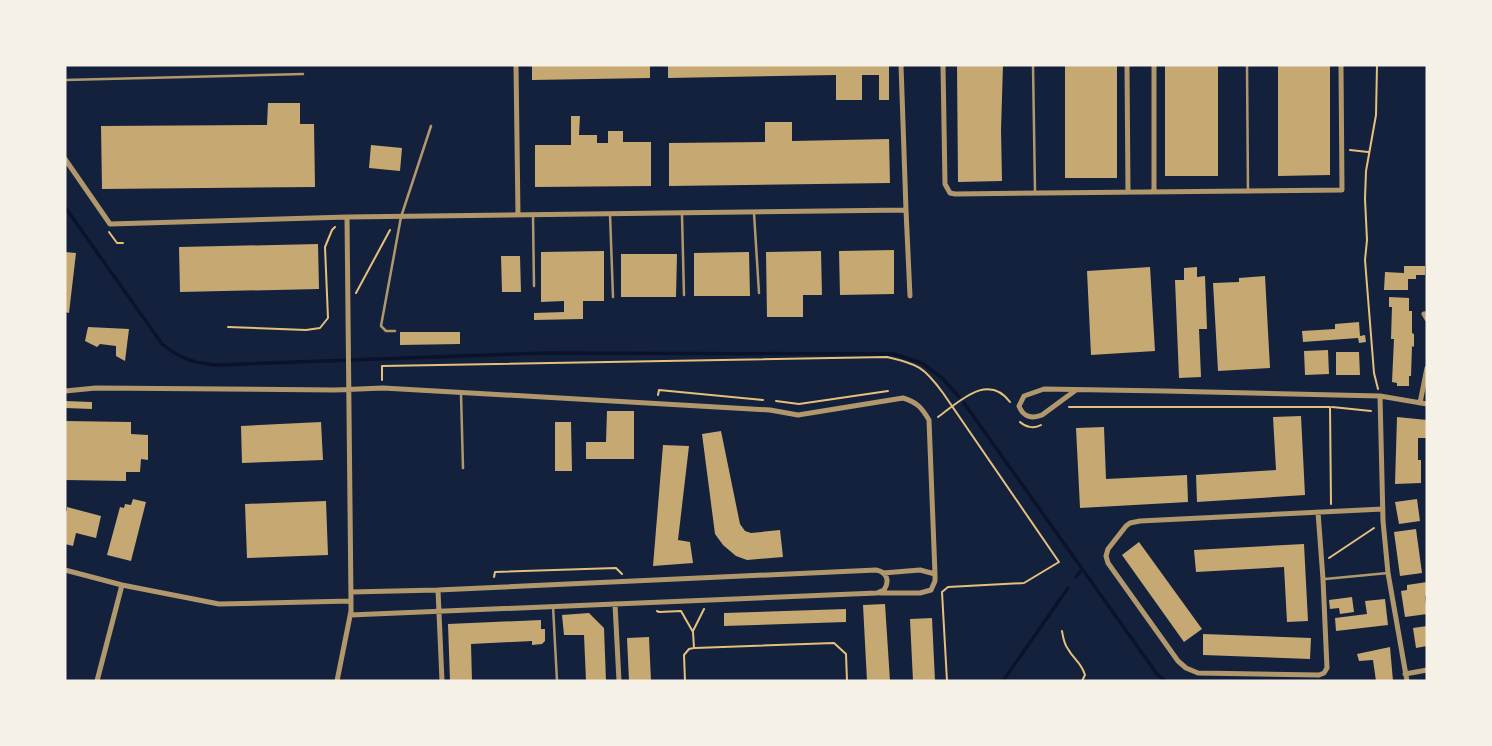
<svg xmlns="http://www.w3.org/2000/svg" width="1492" height="746" viewBox="0 0 1492 746" font-family="Manrope,sans-serif">
<style>
.lines{fill:none;stroke-linecap:round;stroke-linejoin:round}
.stream{stroke:#0b132b;stroke-width:3.5}
.building{fill:#c6a872}
.path{stroke:#e5c07b;stroke-width:2}
.service{stroke:#b1986c;stroke-width:2.5}
.minor{stroke:#b1986c;stroke-width:5}
</style>
<rect width="100%" height="100%" fill="#14213d"/>
<g class="lines">
<path class="stream" d="M65,207L162,344C181,359 193,363 216,365L545,353L894,354L922,363L942,378L959,397
M964,403L1157,674L1165,681
M1076,577L1082,569
M1003,681L1068,588"/>
</g>
<path class="building" d="M532,65H650V78L532,80Z
M668,65H889V100H879V75H862V100H836V75L668,78Z
M957,65H1003L1001,130L1002,181L958,182Z
M1065,65H1117V178H1065Z
M1165,65H1218V176H1165Z
M1278,65H1330V175L1278,176Z
M268,103H300V124H314L315,187L102,189L101,126L267,125Z
M571,116H580L579,135H597V143H608V131H623V142H651V186L535,187V145H571Z
M765,122H792V141L889,139L890,183L669,186V143L765,142Z
M371,145L402,148L400,171L369,168Z
M318,244L319,289L180,292L179,247Z
M894,250V294L840,295L839,251Z
M604,251V301H583V319L534,320V313L564,312V301L541,302V252Z
M821,251L822,295H803V317H767L766,252Z
M65,252L76,253L69,313L65,312Z
M749,252L750,296H694V253Z
M621,254H677L676,297H621Z
M501,256H520L521,292H502Z
M1404,266H1425V275H1416V279H1408V290H1384L1385,272L1404,273Z
M1150,267L1155,351L1091,355L1087,271Z
M1197,267V277L1205,276L1207,329H1199L1201,377L1179,378L1175,280H1184V268Z
M1265,276L1270,368L1218,371L1213,283L1239,282V278Z
M1389,297L1409,298V311H1412V333L1414,334V347L1412,346L1411,376H1409V386H1397V383L1392,382L1394,339H1391L1392,307H1389Z
M1359,322L1360,336L1365,335L1366,342L1359,343L1358,338L1303,342L1302,331L1335,329V324Z
M88,327L129,329L125,361L116,356V346L100,344L97,347L85,341Z
M400,332H460V344L400,345Z
M1328,350L1329,374L1305,375L1304,351Z
M1336,352H1359L1360,375H1336Z
M65,401L92,402V409L65,408Z
M607,411H634V459H586V442H606Z
M1301,416L1305,495L1197,502L1196,475L1276,470L1273,417Z
M1397,417L1427,420V438H1418V460H1421V483L1395,484Z
M65,421L131,422V434L148,435V460L141,459L140,472H126V481L65,480Z
M321,422L323,460L242,463L241,426Z
M555,422H571L572,471H555Z
M1104,427L1106,479L1187,475L1188,502L1080,508L1076,428Z
M721,431L740,524L745,531L751,533L780,530L783,557L747,560L736,556L723,545L715,534L702,434Z
M663,445L689,446L678,540L690,542L693,563L653,566Z
M133,499L146,502L131,561L107,555L120,507L124,508L125,504L131,505Z
M1417,499L1420,521L1399,524L1395,502Z
M326,501L328,555L247,558L245,504Z
M67,507L101,516L96,538L76,533L73,546L65,544V510L67,511Z
M1416,529L1422,573L1400,576L1394,532Z
M1139,542L1202,629L1184,642L1122,555Z
M1304,544L1308,621L1287,622L1284,567L1196,572L1194,550Z
M1427,582V596H1425L1427,614L1405,617L1401,591L1407,590V585Z
M1352,597L1354,612L1340,614L1339,608L1330,609L1329,600Z
M1385,599L1388,625L1336,631L1335,618L1367,614L1365,601Z
M885,604L890,681H867L863,605Z
M846,609V622L724,626V613Z
M589,613L604,628L606,681H586L584,635H564L562,615Z
M932,618L935,681H913L910,619Z
M541,620V629H545V641L542,644L532,645V641L471,644L472,681H450L448,624Z
M1427,626V646L1416,648L1413,628Z
M1203,634L1311,638L1310,659L1203,655Z
M649,637L651,681H629L627,638Z
M1390,647L1393,681H1376L1373,660L1359,661L1357,654Z"/>
<g class="lines">
<path class="path" d="M1377,65L1376,115L1366,171L1365,199L1367,240L1365,260L1374,373L1378,389
M1350,150L1368,152
M109,232L117,243H123
M356,293L390,230
M228,327L306,330L320,328L328,318L325,247L332,230L335,227
M382,380V366L887,357C918,364 924,367 943,393L1059,562L1024,583L948,587L942,592L947,681
M658,395L659,390L763,400
M776,401L799,404L888,391
M1069,407H1330L1331,504
M1332,407L1371,411
M938,417C959,402 988,372 1010,402
M1020,422C1025,427 1034,429 1041,425
M1329,558L1374,528
M494,577L495,572L616,568L622,574
M657,611L659,612L681,611L693,632L694,648L689,649L684,655L685,681
M693,631L704,609
M1062,631C1063,637 1064,644 1068,649C1074,660 1081,662 1085,675L1082,681
M695,648L834,643L846,654L847,681"/>
<path class="service" d="M1033,65L1035,191
M1247,65L1248,192
M65,80L303,74
M754,213L759,293
M610,214L613,297
M682,215L684,295
M533,216L534,286
M395,331H386L381,326L401,217L431,126
M461,394L463,468
M1325,579L1388,573
M553,606L557,681"/>
<path class="minor" d="M516,65L518,215
M901,65L906,210L910,296
M943,65L945,184L950,193L955,194L1342,190L1341,65
M1127,65L1128,192
M1154,65V191
M65,159L110,224L347,217L906,210
M1424,314L1427,319
M1076,390L1042,415C1032,419 1023,417 1019,406L1024,396L1044,389L1165,391L1380,396L1427,404
M65,391L96,388L335,390L383,388L770,410L798,415L903,398C917,402 922,408 929,420L935,574
M1380,396L1383,521L1388,573L1407,681
M1420,403L1427,368
M1318,512L1323,579L1327,668L1324,673L1319,675L1198,673L1186,668L1178,661L1108,563L1106,556L1108,549L1126,526L1130,523L1140,521L1383,509
M65,570L122,585L97,681
M122,585L219,604L351,601
M438,590L442,681
M880,593H920L931,590L935,581V574L920,570L883,573
M615,604L619,681
M350,615L877,593L884,590C890,581 887,572 876,570L438,590L351,592
M1405,674L1427,670
M337,681L351,611V601L347,217"/>
</g>
<rect width="1492" height="746" fill="none" stroke="#f6f1e7" stroke-width="133"/>
</svg>
